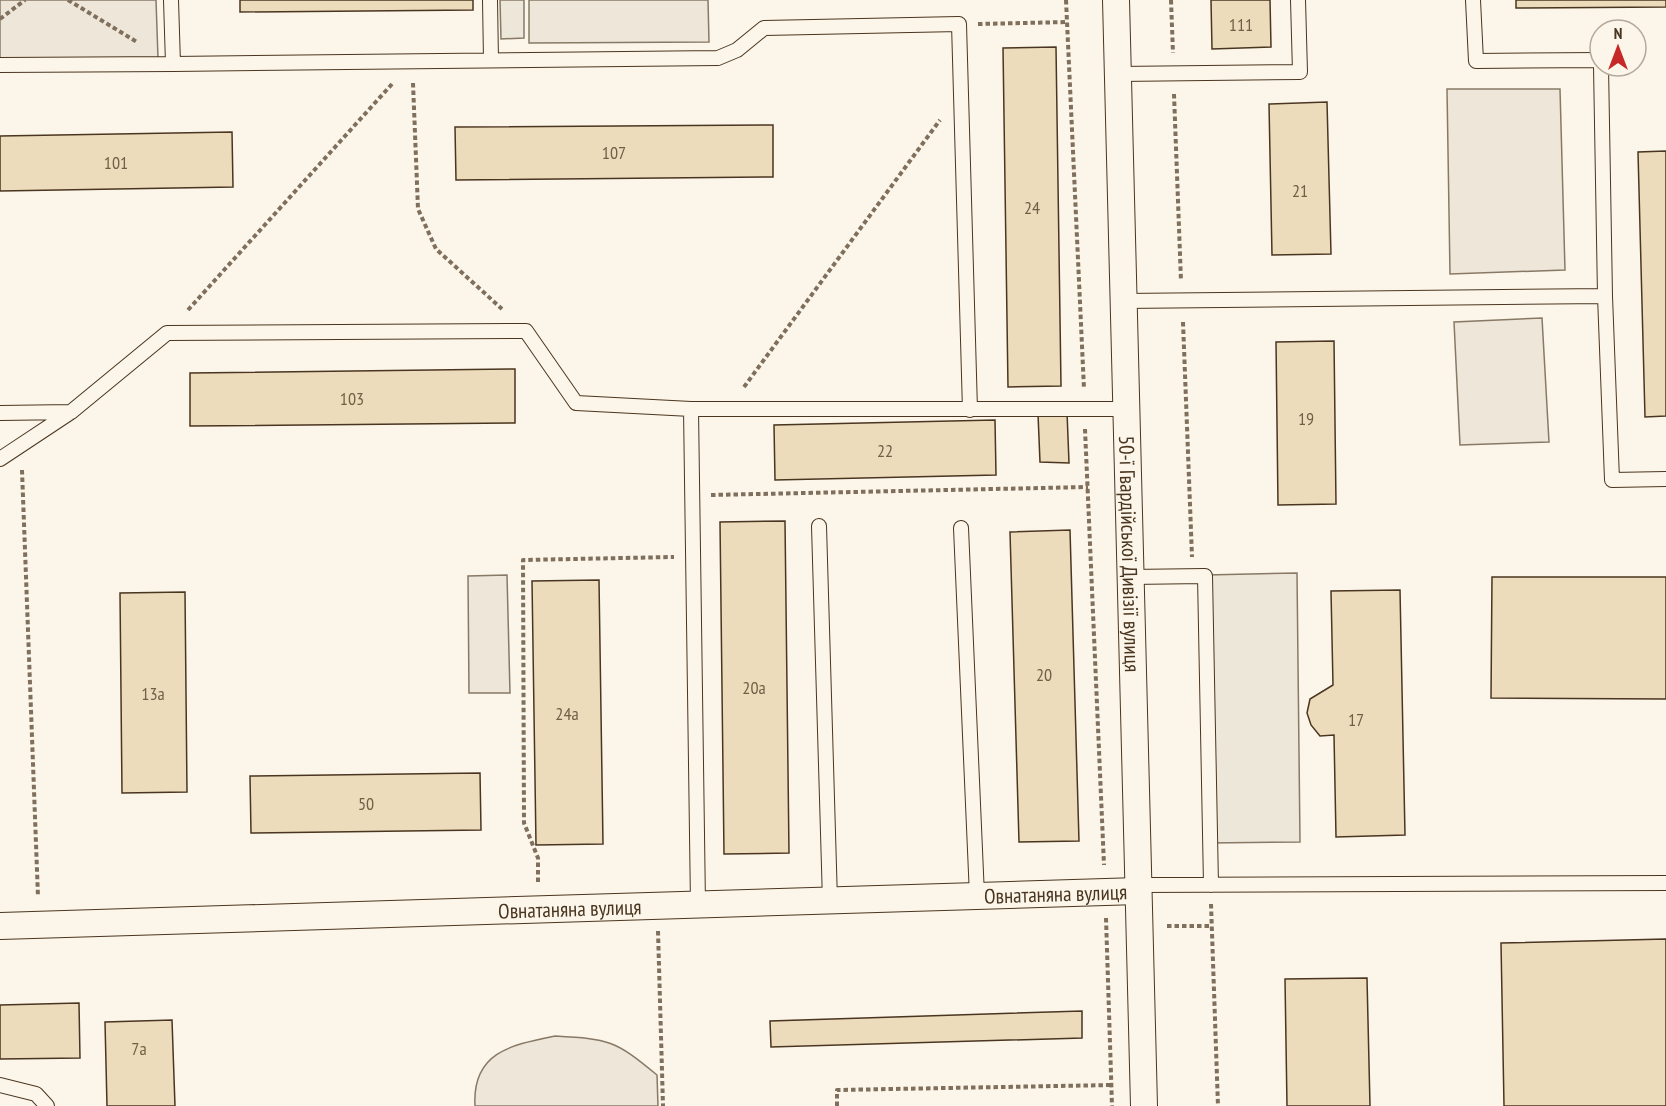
<svg xmlns="http://www.w3.org/2000/svg" width="1666" height="1106" viewBox="0 0 1666 1106" font-family="'PT Sans Narrow',sans-serif">
<style>
.green{fill:#ede6d9;stroke:#887966;stroke-width:1.5}
.parking{fill:#ede7d9;stroke:#887966;stroke-width:1.5}
.building{fill:#ecdcbc;stroke:#4a3520;stroke-width:1.5}
.lines{fill:none;stroke-linecap:round;stroke-linejoin:round}
.service-casing{stroke:#4a3520;stroke-width:16}
.minor-casing{stroke:#4a3520;stroke-width:28}
.path{stroke:#7f6f5c;stroke-width:4;stroke-dasharray:4.5 3;stroke-linecap:butt}
.service{stroke:#fbf6e9;stroke-width:14}
.minor{stroke:#fbf6e9;stroke-width:26}
.labels{text-anchor:middle;dominant-baseline:central;stroke-width:4.5;stroke-linejoin:round;paint-order:stroke}
.number-label{font-size:18px;fill:#725f47}
.street-label{font-size:21px;fill:#4a3520;stroke:#fbf6e9}
</style>
<rect width="100%" height="100%" fill="#fbf6e9"/>
<path class="green" d="M0,0H156L158,58L0,63Z
M529,0H708L709,42L529,43Z
M1447,89H1560L1565,270L1450,274Z
M1542,318L1549,442L1460,445L1454,322Z
M507,575L510,693H469L468,576Z
M555,1036C609,1039 615,1040 657,1075L658,1106H475C472,1052 511,1045 555,1036Z"/>
<path class="parking" d="M500,0H524V38L501,39Z
M1297,573L1300,842L1209,843L1206,575Z"/>
<path class="building" d="M240,0H473V10L240,12Z
M1211,0H1270L1271,47L1212,49Z
M1516,0H1666V7L1516,8Z
M1056,47L1061,386L1008,387L1003,48Z
M1327,102L1331,254L1272,255L1269,104Z
M773,125V177L456,180L455,127Z
M232,132L233,187L0,191V136Z
M1666,151V416L1645,417L1638,152Z
M1334,341L1336,504L1278,505L1276,342Z
M515,369V423L190,426V373Z
M1067,412L1069,463L1040,462L1038,414Z
M995,420L996,475L775,480L774,425Z
M785,521L789,853L724,854L720,522Z
M1070,530L1079,841L1019,842L1010,532Z
M1492,577H1666V699L1491,698Z
M599,580L603,844L536,845L532,581Z
M1400,590L1405,835L1336,837L1334,735L1320,736L1311,725L1307,713L1310,699L1333,685L1331,591Z
M185,592L187,792L122,793L120,593Z
M480,773L481,830L251,833L250,776Z
M1666,939V1106H1504L1501,943Z
M1367,978L1370,1106H1287L1285,979Z
M79,1003L80,1058L0,1059V1005Z
M1082,1011V1038L771,1047L770,1021Z
M172,1020L175,1106H107L105,1022Z"/>
<g class="lines">
<defs>
<path id="service" d="M171,0L173,64L718,58L737,50L764,28L959,24L970,410
M490,0L491,60
M1473,0L1476,61L1600,60
M0,65L173,64
M1601,66L1605,296
M1118,74L1300,72L1298,0
M1123,301L1605,296L1612,480L1666,479
M691,409L698,905
M0,413L71,412L167,333L526,331L576,403L691,409H1126
M0,459L71,412
M819,526L830,901
M961,528L977,896
M1130,577L1205,576L1211,885
M1138,885L1666,883
M0,1085L36,1094L47,1106"/>
<g id="minor">
<path id="s1" d="M1116,0L1144,1106"/>
<path id="s2" d="M0,926L1138,891"/>
</g>
</defs>
<use href="#service" class="service-casing"/>
<use href="#minor" class="minor-casing"/>
<path class="path" d="M68,0L137,42
M1066,0L1084,389
M1171,0L1173,53
M0,19L25,0
M978,24L1068,22
M413,83L418,209L436,249L502,309
M1174,94L1181,281
M188,310L392,84
M1183,322L1192,557
M744,387L940,120
M1085,429L1104,865
M22,470L38,897
M711,495L1088,487
M538,882V858L524,823L523,560L674,557
M1211,904L1218,1106
M1106,918L1112,1106
M1167,926H1212
M658,931L663,1106
M837,1106V1090L1112,1085"/>
<use href="#service" class="service"/>
<use href="#minor" class="minor"/>
</g>
<g class="labels">
<g class="number-label">
<text x="1241" y="24">111</text>
<text x="614" y="152">107</text>
<text x="116" y="162">101</text>
<text x="1300" y="190">21</text>
<text x="1032" y="207">24</text>
<text x="352" y="398">103</text>
<text x="1306" y="418">19</text>
<text x="885" y="450">22</text>
<text x="1044" y="674">20</text>
<text x="754" y="687">20а</text>
<text x="153" y="693">13а</text>
<text x="567" y="713">24а</text>
<text x="1356" y="719">17</text>
<text x="366" y="803">50</text>
<text x="139" y="1048">7а</text>
</g>
<g class="street-label">
<text stroke="none"><textPath href="#s1" startOffset="554">50-ї Гвардійської Дивізії вулиця</textPath></text>
<text stroke="none"><textPath href="#s2" startOffset="1056">Овнатаняна вулиця</textPath></text>
<text stroke="none"><textPath href="#s2" startOffset="570">Овнатаняна вулиця</textPath></text>
</g>
</g>
<g transform="translate(1618 48)"><circle r="28" fill="#fbf6e9" stroke="#b4a999" stroke-width="1.5"/>
<path d="M0-4.5L10 22L0 15L-10 22Z" fill="#c62828"/>
<text y="-9" font-size="16" font-weight="bold" text-anchor="middle" fill="#4a3520">N</text>
</g>
</svg>
